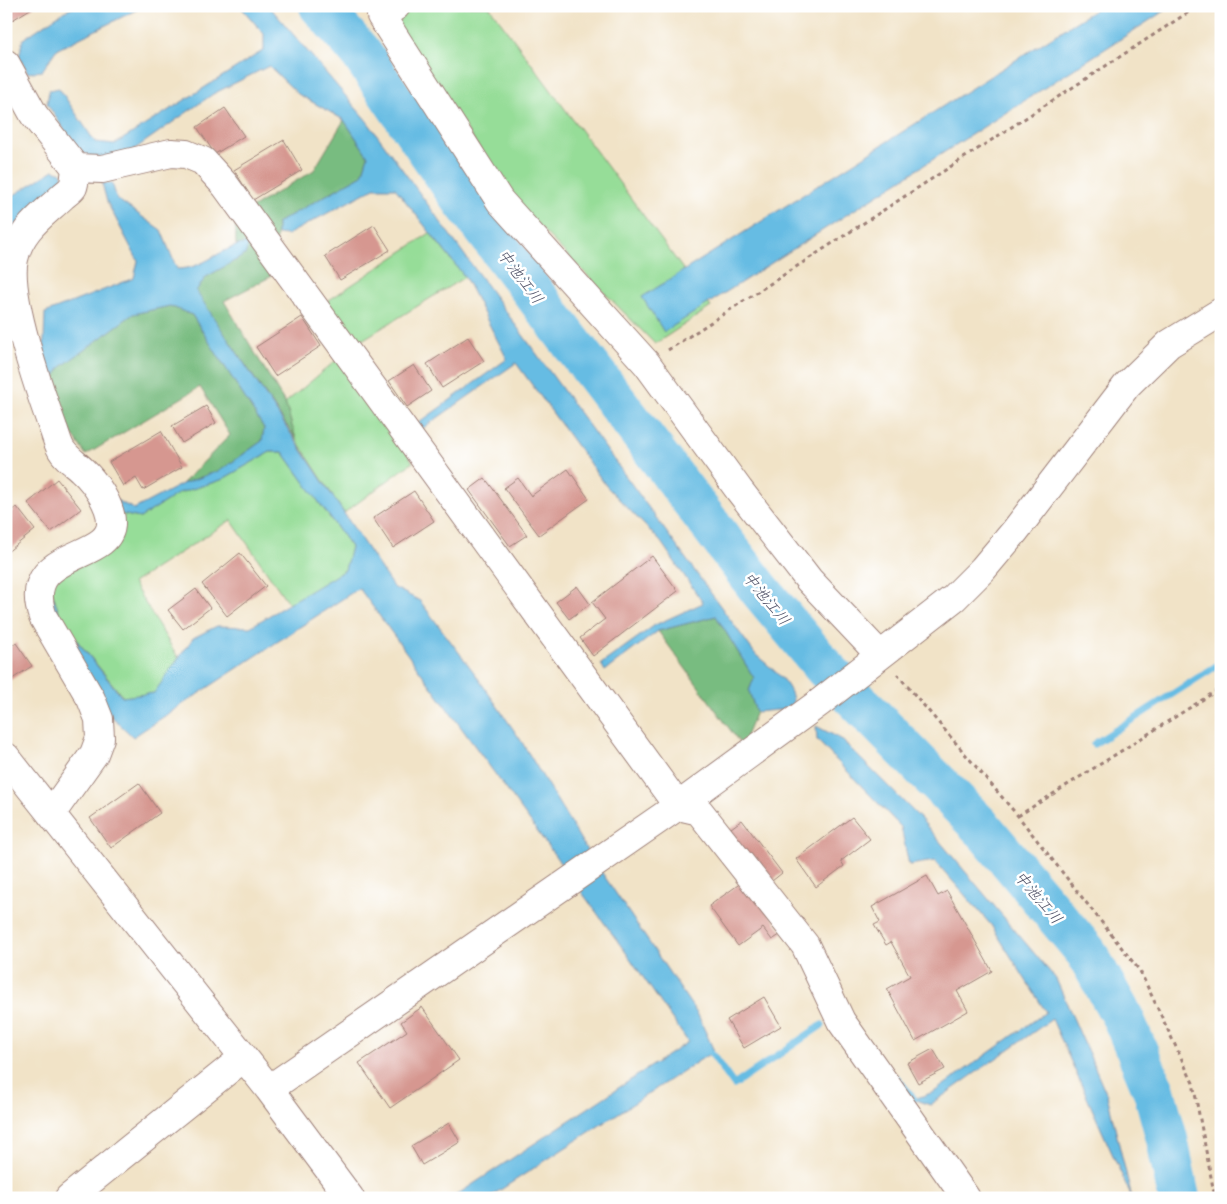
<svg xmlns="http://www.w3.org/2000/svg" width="1227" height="1204" viewBox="0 0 1227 1204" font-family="Delius,'Klee One',sans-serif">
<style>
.green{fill:#96dd98;stroke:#707e62}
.forest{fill:#78bc80;stroke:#616e56}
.water{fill:#66bce3;stroke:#586e87}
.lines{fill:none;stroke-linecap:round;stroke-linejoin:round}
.stream{stroke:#66bce3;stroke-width:7}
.river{stroke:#66bce3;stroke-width:42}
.building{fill:#d69790}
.minor-casing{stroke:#9e8179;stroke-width:30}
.path{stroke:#9e8179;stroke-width:3;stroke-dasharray:4 4;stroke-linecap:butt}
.minor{stroke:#fff;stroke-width:28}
.labels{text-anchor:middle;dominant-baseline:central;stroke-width:5;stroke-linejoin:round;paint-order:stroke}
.water-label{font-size:16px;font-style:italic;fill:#54566b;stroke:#fff}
</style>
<rect width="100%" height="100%" fill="#fff"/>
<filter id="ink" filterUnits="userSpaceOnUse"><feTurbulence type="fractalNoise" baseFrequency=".02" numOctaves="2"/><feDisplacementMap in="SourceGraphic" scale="10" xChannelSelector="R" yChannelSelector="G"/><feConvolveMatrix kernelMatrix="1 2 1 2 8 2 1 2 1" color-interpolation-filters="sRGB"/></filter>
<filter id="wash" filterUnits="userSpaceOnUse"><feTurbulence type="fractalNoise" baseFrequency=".0096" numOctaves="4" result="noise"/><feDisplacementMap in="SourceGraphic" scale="20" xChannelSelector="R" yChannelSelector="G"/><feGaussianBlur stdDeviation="1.12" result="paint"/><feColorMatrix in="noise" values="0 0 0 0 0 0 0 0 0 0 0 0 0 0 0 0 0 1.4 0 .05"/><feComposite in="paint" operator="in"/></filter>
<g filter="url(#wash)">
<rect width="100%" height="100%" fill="#f1e3c7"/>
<path class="green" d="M385,6H489L711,307L655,344L514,201Z
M430,233L465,277L354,345L323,304Z
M339,358L413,462L344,513L296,439L285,403Z
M270,452H283L351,547L345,570L289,604L231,520L133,583L179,659L155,693L123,697L62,622L50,584L121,514L140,518L179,493L221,480Z"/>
<path class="forest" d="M344,120L368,156L362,175L277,223V234L270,277L224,301L285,403L296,439L195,291L206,277L245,255L248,244L236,245L235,218L314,170Z
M170,306L192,315L264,428L262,441L221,470L182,484L230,435L200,387L86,455L60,416L49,385L61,367L133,314Z
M716,616L754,678L749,691L756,712L742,746L658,631Z"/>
<path class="water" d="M77,6H144L56,50L42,71L28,73L19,57L23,39L65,11Z
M240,6H269L367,121L756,655C770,667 795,685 793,705L788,709L756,712L749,691L754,678L716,616L658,631L605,671L601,664L655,625L703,603L661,542L607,487L516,363L416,433L413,427L507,359L465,277L395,188H374L287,235L277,234V223L362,175L368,156L344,120L298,94L269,66L213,94L129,153L99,161L78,150L47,104L49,90L59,88L95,142L115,144L264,50V34Z
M1101,6H1172L664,332L642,297Z
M54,170L62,173L63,184L6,233V200Z
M102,183H112L117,199L161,230L177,269C205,269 221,246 249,243L245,255L206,277L196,291L393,587L420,601L473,671L520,739L588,852L698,1015L714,1051L488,1198H452L688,1042L627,954L359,588L133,737L107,712L52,611L53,596L62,622L122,697L154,693L193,638L217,626L250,627L345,570L351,547L283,452H270L221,480L179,493L140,518L121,514L116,500L134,509L182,484L221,470L262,441L264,428L192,315L170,306L133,314L61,367L49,385L43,366L45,313L134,278L138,261L107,202Z
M816,726L841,739L920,818L1056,979L1107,1095L1132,1198L1052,1019L930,1105L914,1099L934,1092L1046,1012L991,925L935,861L909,865L901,827L817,740Z"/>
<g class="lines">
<path class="stream" d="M1094,744L1221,663
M711,1053L734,1085L822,1025
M897,1078L914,1099"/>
<path class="river" d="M320,6L360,52L458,194L760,590L825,668L983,829L1086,952L1123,1018L1154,1091L1167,1139L1179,1198"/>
</g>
<g id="blocks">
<path class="building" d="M6,6H35L6,24Z
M225,108L244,136L215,154L197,127Z
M284,140L302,170L253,200L234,170Z
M374,225L390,250L340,280L325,256Z
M302,317L321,346L275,376L256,347Z
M468,337L484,361L442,388L427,364Z
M414,365L431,391L407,407L389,381Z
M206,406L216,423L182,443L172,426Z
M161,431L182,467L143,490L136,478L123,486L109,462Z
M568,469L589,499L539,535L504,488L518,478L531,496Z
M485,478L527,535L510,546L469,490Z
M57,479L81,509L51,532L28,503Z
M414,491L434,521L393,548L373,518Z
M17,507L35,530L6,553V516Z
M240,553L266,586L227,616L202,584Z
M652,556L678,591L593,656L580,638L605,619L592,602Z
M577,586L590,604L569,619L556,602Z
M196,589L210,608L183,629L168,610Z
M16,643L32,666L6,683V649Z
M139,783L160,813L111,848L90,818Z
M852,817L870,839L841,861L844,866L816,887L796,859Z
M742,820L782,873L767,885L727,831Z
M927,876L938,896L947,891L992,971L957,991L968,1011L915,1041L887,989L910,976L891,942L886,945L874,925L880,922L872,907Z
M745,880L783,933L772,940L763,928L738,946L709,906Z
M764,997L781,1026L744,1048L727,1020Z
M422,1007L459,1060L390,1108L359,1063L407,1031L401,1022Z
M933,1049L945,1069L918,1083L907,1063Z
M449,1123L460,1142L422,1165L411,1146Z"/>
</g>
</g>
<g filter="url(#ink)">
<use href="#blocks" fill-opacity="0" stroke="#9e8179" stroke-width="1"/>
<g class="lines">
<defs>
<path id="minor" d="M396,6L381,16L500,201L647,364L739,490L809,580L880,655
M6,64L34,115L76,168L102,169L171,153L186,154L203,161L225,185L678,806L699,811L805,945L841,1021L966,1198
M6,757L269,1089L350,1198
M51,814L94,754L100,738L99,719L91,699L43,617C18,548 113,563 111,522C111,505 95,482 82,470C77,465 68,459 63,452C58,446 56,435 53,428C40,392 6,295 14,259C20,230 42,216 62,197C65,194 70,191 73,187C75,182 75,174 76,168
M269,1089L678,806L819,703L954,598L983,569L1015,531L1127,385L1169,344L1221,312
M69,1198L243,1058"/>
</defs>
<use href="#minor" class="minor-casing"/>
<path class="path" d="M668,350L1198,6
M897,674L1018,816L1140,971L1193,1083L1215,1198
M1018,816L1221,688"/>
<use href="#minor" class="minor"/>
</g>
</g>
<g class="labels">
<g class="water-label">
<text transform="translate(521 276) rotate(53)">中池江川</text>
<text transform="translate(767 598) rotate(51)">中池江川</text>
<text transform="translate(1039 897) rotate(50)">中池江川</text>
</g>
</g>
<rect width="1227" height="1204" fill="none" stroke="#fff" stroke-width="25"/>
</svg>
